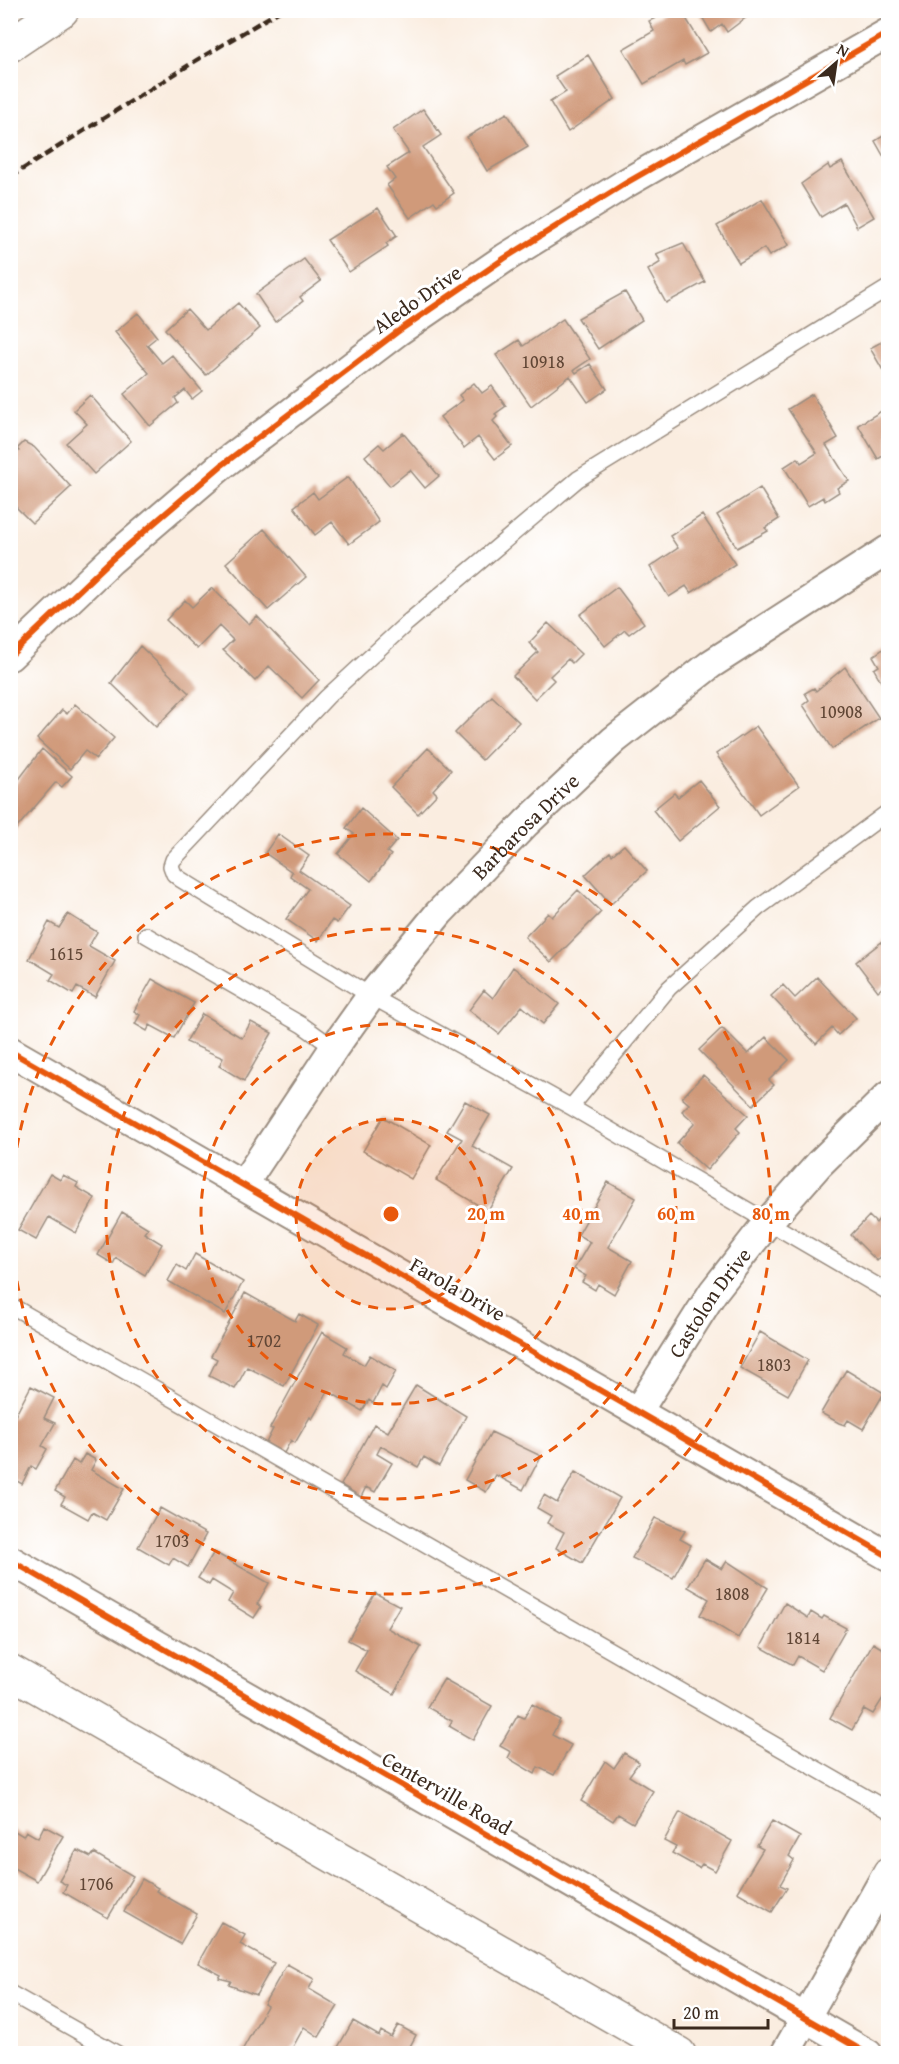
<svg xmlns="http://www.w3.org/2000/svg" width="899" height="2064" viewBox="0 0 899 2064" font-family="'Gentium Book Plus',serif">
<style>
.building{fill:#d09a7a}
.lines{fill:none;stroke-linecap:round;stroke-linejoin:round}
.lane-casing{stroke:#9a8c7f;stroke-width:18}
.street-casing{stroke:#9a8c7f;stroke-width:32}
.secondary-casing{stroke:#9a8c7f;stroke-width:36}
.lane{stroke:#fff;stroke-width:15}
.street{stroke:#fff;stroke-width:28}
.secondary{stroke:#fff;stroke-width:33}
.rail{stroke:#3b2a1e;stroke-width:4.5;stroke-dasharray:9 4.5;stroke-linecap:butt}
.cycleway-casing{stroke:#fff;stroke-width:10}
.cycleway{stroke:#e8590c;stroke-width:6}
.ring{fill:none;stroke:#e8590c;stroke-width:3;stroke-dasharray:10 8}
.labels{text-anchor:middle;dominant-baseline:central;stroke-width:6;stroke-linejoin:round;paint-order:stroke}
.number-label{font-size:18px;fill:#604635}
.street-label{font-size:21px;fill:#3b2a1e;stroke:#fff}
.centre{fill:#e8590c;stroke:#fff;stroke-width:3}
.ring-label{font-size:18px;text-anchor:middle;font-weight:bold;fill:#e8590c;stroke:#fff;stroke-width:6;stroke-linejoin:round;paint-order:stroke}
</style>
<rect width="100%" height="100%" fill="#fff"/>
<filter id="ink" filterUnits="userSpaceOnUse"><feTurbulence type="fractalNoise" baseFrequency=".0167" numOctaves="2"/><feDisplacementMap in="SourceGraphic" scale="12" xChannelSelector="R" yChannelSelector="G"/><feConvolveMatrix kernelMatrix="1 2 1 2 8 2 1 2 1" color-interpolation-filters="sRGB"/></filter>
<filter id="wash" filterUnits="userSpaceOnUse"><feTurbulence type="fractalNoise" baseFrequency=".008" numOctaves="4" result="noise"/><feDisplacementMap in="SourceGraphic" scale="24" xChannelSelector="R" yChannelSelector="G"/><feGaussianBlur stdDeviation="1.35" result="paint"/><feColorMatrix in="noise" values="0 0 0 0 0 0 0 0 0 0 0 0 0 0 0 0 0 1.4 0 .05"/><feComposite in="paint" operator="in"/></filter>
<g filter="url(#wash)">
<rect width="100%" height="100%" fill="#faede0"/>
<g id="blocks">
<path class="building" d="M672,10H681L707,53L685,65L683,61L644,84L623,49L654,31L649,21Z
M698,10H751L752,13L727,32L722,24L711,32Z
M588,55L615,99L568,132L550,102L566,92L555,76Z
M423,109L441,135L423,147L454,193L437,205L434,201L410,218L387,185L395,179L387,167L409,153L393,130Z
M507,113L528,147L487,171L467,137Z
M888,133V164L875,141Z
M842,162L874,217L857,227L844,203L821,217L801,184L828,165L830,169Z
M762,199L789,245L769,256L764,248L739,263L717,226Z
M378,208L397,236L386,243L388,246L349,272L327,240Z
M683,243L705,282L666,303L648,270L661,262L656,254Z
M304,259L321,281L300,297L303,301L275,322L256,294Z
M625,292L642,320L598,349L578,318Z
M238,303L260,328L206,375L165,329L187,309L206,330Z
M138,313L157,337L147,345L162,363L172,355L202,391L192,399L185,390L175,398L178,403L150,426L124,394L149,373L115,332Z
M563,319L590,359L574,370L576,373L590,364L607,389L588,402L570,376L531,406L496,355L519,340L523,346Z
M887,339L888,341V379L870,348Z
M474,383L482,393L492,386L506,406L495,414L497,417L493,421L512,446L495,459L478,437L464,448L440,417L463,400L459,395Z
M812,394L838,438L826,445L849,481L837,488L839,492L825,501L823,497L808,506L784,467L798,458L801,463L817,453L788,409Z
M90,395L131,441L94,474L66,443L87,424L74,410Z
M888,407V453L878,459L858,425Z
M403,433L439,476L425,488L410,470L390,486L365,456L379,444L384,449Z
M24,442L34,447L71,487L32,523L10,501L12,490L10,476L14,473L10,469V459L19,451L17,449Z
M348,477L379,522L349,544L332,522L315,535L294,507L313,492L318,499Z
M760,488L779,519L765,528L768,531L737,548L717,515Z
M702,515L735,564L691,593L686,586L669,597L650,567L678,548L670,536Z
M264,529L306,577L268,610L226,563Z
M617,587L644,623L629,634L625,630L605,646L580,615Z
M212,588L249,624L257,616L319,680L302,698L269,666L255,681L223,650L233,640L219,626L197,649L166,620L185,600L192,607Z
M548,623L581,654L572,663L568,659L550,676L554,680L535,699L513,676L538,652L529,643Z
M140,646L189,693L156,727L111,683Z
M888,646V694L874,669L879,666L873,656Z
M845,667L879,718L832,749L803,705L809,700L805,693L814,688L816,691Z
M492,696L519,722L482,760L455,733Z
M75,704L114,738L96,759L85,751L70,769L37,739L62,710L67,714Z
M756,726L799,786L759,815L716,754Z
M428,748L451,770L433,790L437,794L418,814L391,787Z
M42,749L72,776L62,787L56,782L15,830L10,826V791Z
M699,780L720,806L678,841L653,810L674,793L678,797Z
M361,808L397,840L387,852L391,855L371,881L338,854L354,834L346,828Z
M278,834L309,856L299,870L350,906L337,923L332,920L318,941L286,919L308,889L290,876L292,872L265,853Z
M624,845L647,871L611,904L585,875L610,852L612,855Z
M578,890L601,912L551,962L525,937L548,913L552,917Z
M68,914L97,932L89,946L115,961L95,997L77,987L73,994L50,980L54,974L29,959L49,922L59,928Z
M888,937V983L878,991L856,962Z
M513,967L559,1004L543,1024L522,1006L499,1034L469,1010L484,990L493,998Z
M817,977L856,1018L838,1035L832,1028L816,1044L771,996L783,985L795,998Z
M152,979L194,1003L174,1038L150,1025L147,1031L135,1024L140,1015L134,1011Z
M202,1014L242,1038L251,1022L272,1033L244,1081L219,1066L223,1058L186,1042Z
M722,1028L748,1054L766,1037L789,1060L769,1080L774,1085L753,1105L699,1050Z
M703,1075L748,1115L736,1128L740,1132L707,1170L677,1143L695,1123L682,1111L689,1104L682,1098Z
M465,1101L490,1115L472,1146L513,1169L488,1211L436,1180L462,1139L447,1131Z
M383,1117L431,1145L411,1179L363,1151Z
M50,1174L60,1180L63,1175L78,1183L76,1187L95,1198L76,1233L49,1217L36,1240L18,1230Z
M608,1182L636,1198L608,1247L632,1261L614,1294L598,1284L595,1290L582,1282L586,1276L574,1269L590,1242L578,1235Z
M888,1208V1249L877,1261L851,1235L869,1216L876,1223Z
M122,1212L148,1228L144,1233L162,1244L145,1275L116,1258L113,1264L98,1255Z
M195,1254L243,1282L225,1314L168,1281L177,1265L186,1271Z
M245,1293L295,1321L299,1314L318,1325L284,1386L247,1367L235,1389L209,1376L217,1359L211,1356Z
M322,1332L347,1347L344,1353L364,1365L370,1355L396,1371L386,1389L382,1386L373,1403L369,1400L362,1411L328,1391L312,1419L310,1417L295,1443L291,1440L284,1453L266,1443L273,1429L270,1428Z
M760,1332L808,1360L788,1395L740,1368Z
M846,1370L884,1393L863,1429L848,1420L845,1425L839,1423L821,1413Z
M416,1385L466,1416L439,1466L424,1457L418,1467L381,1446L377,1454L392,1463L375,1492L366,1487L361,1497L341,1485L374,1424L388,1432Z
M31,1386L54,1398L44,1418L55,1423L42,1446L47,1449L36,1469L31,1466L22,1484L10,1477V1416L14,1418Z
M491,1432L541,1456L523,1490L496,1475L486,1492L465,1480Z
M85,1454L96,1460L91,1470L124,1489L106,1520L92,1512L88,1519L61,1504L65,1497L55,1491L73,1460L79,1464Z
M575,1472L620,1498L582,1563L556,1548L564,1532L547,1523L551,1516L537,1508L544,1495L557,1503Z
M160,1508L206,1534L188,1567L173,1558L169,1565L138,1547Z
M655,1518L685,1531L680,1539L691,1545L673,1578L632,1558Z
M214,1552L269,1583L257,1604L261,1607L254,1618L228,1602L233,1593L212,1580L209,1585L198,1578Z
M705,1559L722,1569L727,1561L768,1588L738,1638L700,1615L709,1599L688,1587Z
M375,1593L400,1606L387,1628L421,1647L394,1694L355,1671L367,1650L348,1640Z
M785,1603L808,1618L811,1612L822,1619L824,1616L846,1628L822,1670L798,1656L793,1665L761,1647Z
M873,1643L888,1652V1702L883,1698L873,1714L864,1709L852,1730L830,1718Z
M444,1679L492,1706L473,1740L449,1726L452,1721L427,1707Z
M532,1704L560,1720L552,1735L571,1745L554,1775L538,1767L535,1774L508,1758L511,1752L500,1746L518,1715L524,1718Z
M624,1753L639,1762L629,1776L653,1791L633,1823L618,1814L613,1821L581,1801L605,1761L614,1768Z
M680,1812L732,1841L715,1871L702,1864L699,1868L672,1853L676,1847L664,1841Z
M772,1821L800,1837L789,1856L794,1860L780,1885L787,1888L772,1912L737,1892L763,1849L757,1846Z
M44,1826L63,1836L37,1881L10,1866V1828L23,1836L26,1831L38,1838Z
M77,1850L91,1857L94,1853L133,1876L108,1918L63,1892L67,1885L59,1881Z
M142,1879L158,1888L156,1891L197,1914L180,1944L124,1912Z
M221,1922L245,1935L240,1944L274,1963L256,1995L229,1985L231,1981L219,1978L221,1975L198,1963Z
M287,1964L314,1979L309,1989L338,2006L319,2037L304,2027L289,2054H240L267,2006L264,2004Z
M353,2021L379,2036L381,2031L391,2037L398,2025L416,2035L406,2054H345L337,2049Z"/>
</g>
</g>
<g filter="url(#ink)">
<use href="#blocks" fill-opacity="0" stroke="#9a8c7f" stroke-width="1.5"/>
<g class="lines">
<defs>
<path id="lane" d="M888,288L578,479L407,623L327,697L173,860L171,866L174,874L180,879L371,996L571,1107L888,1292
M146,935L302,1025L334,1048
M571,1107L669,988L758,908L888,812
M10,1305L888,1810
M10,1993L118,2054"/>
<g id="street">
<path d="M10,656L111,560L222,465L397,332L505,258L626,183L888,33"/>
<path d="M10,1051L888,1556"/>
<path id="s1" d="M243,1185L334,1048L371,996L439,913L526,823L614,740L711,664L888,550"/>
<path id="s2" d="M638,1411L713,1292L767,1223L819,1164L888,1096"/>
<path d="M10,1560L868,2054"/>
<path d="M785,2054L888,1872"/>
</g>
<path id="secondary" d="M10,45L62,10
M10,1671L679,2054"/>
</defs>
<use href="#lane" class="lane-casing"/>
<use href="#street" class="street-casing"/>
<use href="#secondary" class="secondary-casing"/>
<use href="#lane" class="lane"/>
<use href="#street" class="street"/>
<use href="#secondary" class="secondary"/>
<path class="rail" d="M10,177L197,60L281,10"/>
<defs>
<path id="cycleway" d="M10,656L111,560L222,465L397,332L505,258L626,183L888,33
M10,1051L888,1556
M10,1560L868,2054"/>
</defs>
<use href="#cycleway" class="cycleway-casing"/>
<use href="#cycleway" class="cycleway"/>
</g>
</g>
<circle cx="391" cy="1214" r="95" fill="#e8590c" fill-opacity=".12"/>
<g class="ring">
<circle cx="391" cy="1214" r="95"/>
<circle cx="391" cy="1214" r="190"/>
<circle cx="391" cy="1214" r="285"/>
<circle cx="391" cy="1214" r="380"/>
</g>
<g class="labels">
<g class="number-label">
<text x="543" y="361">10918</text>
<text x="841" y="711">10908</text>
<text x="66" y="953">1615</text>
<text x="264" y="1340">1702</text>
<text x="774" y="1364">1803</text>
<text x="172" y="1540">1703</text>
<text x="732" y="1593">1808</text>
<text x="803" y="1637">1814</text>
<text x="96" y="1883">1706</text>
</g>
<g class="street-label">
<text transform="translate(417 299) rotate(-35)">Aledo Drive</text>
<text stroke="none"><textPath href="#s1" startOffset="458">Barbarosa Drive</textPath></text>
<text transform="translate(458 1289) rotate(30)">Farola Drive</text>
<text stroke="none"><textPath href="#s2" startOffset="130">Castolon Drive</textPath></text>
<text transform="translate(447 1793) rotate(30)">Centerville Road</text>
</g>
</g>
<circle cx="391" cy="1214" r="9" class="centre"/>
<g class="ring-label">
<text x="486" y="1220">20 m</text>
<text x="581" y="1220">40 m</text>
<text x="676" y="1220">60 m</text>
<text x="771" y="1220">80 m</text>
</g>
<rect width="899" height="2064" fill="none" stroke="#fff" stroke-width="36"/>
<g transform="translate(836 63) rotate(29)" stroke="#ffffff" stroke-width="4.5" paint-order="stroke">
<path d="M0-4.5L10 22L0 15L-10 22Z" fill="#3b2a1e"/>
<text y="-9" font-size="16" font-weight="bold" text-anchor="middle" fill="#3b2a1e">N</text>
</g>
<path d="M674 2019v9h94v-9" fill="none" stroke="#3b2a1e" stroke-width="3"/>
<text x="683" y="2019" font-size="18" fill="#3b2a1e" stroke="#ffffff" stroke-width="4.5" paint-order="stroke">20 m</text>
</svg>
